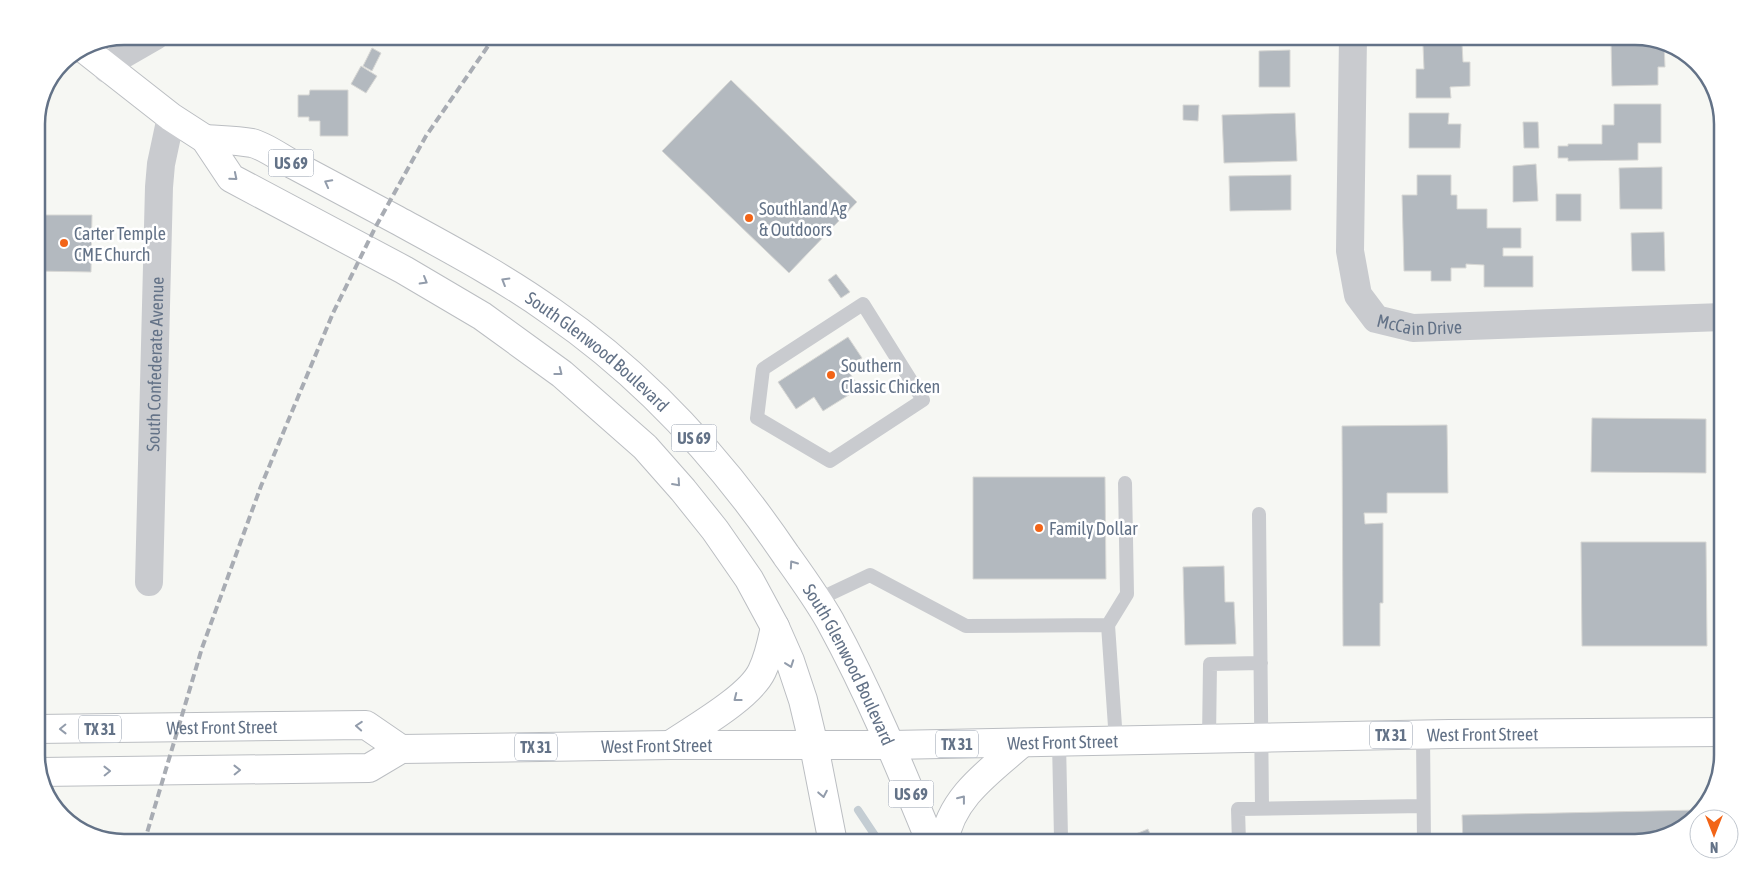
<svg xmlns="http://www.w3.org/2000/svg" width="1759" height="879" viewBox="0 0 1759 879" font-family="'Asap Condensed',sans-serif">
<style>
.green{fill:#d6dfd3}
.lines{fill:none;stroke-linecap:round;stroke-linejoin:round}
.stream{stroke:#c4cdd3;stroke-width:8}
.building{fill:#b3b9bf;stroke:#d8d8d5}
.primary-casing{stroke:#bbbec2;stroke-width:30}
.service{stroke:#c9cbcf;stroke-width:14}
.minor{stroke:#c9cbcf;stroke-width:28}
.primary{stroke:#fff;stroke-width:28}
.rail{stroke:#a8acb3;stroke-width:4;stroke-dasharray:8 4;stroke-linecap:butt}
.oneway{stroke:#929cab}
.poi-dot{fill:#f26417;stroke:#fff;stroke-width:2}
.labels{text-anchor:middle;dominant-baseline:central;stroke-width:5;stroke-linejoin:round;paint-order:stroke}
.shield{fill:#fff;stroke:#929cab;stroke-width:1}
.shield-label{font-size:16px;font-weight:bold;fill:#637287}
.poi-label{font-size:18px;fill:#637287;stroke:#fff;text-anchor:start}
.street-label{font-size:18px;fill:#637287;stroke:#fff}
.rim{fill:none;stroke:#637287;stroke-width:2.5}
</style>
<rect width="100%" height="100%" fill="#f6f7f3"/>
<path class="green" d="M393,36H462L458,41L393,46Z"/>
<g class="lines">
<path class="stream" d="M858,810L880,843"/>
</g>
<path class="building" d="M1244,36H1291L1292,37L1244,39Z
M1652,40L1664,43L1665,67H1658V85L1612,86L1611,41Z
M1462,44L1463,62H1470V86L1450,87L1451,98H1416V69H1424L1423,45Z
M372,48L381,53L372,71L363,66Z
M1290,50V87H1259V51Z
M361,66L377,76L366,93L351,84Z
M731,80L857,202L789,273L662,151Z
M310,90H348V136H320V121H309V117H298V95H309Z
M1614,104H1661V143H1638V160L1568,161V158H1558V146H1568V144H1602V125H1614Z
M1183,105H1199L1198,121L1183,120Z
M1295,113L1297,161L1224,163L1222,115Z
M1409,113H1449L1448,124H1461L1460,148H1409Z
M1523,122H1538L1539,148H1524Z
M36,161H39V197H36Z
M1536,164L1538,201L1513,202V166Z
M1662,167V209H1620L1619,168Z
M1291,175V210L1230,211L1229,176Z
M1417,175H1451V195H1457V209H1487V228H1521V248H1503V256H1533V287H1484V265L1466,264V268H1451V281H1431V271H1404L1402,195H1417Z
M1556,194H1581V221H1556Z
M36,215H92L91,272L36,271Z
M1664,232L1665,271H1632L1631,233Z
M836,274L850,292L841,298L828,280Z
M848,337L862,358L846,368L860,388L823,411L814,397L796,409L778,382Z
M1592,418L1706,419V473L1591,472Z
M1447,425L1448,493H1387V513H1364L1365,524L1383,523V603H1380V646H1343L1342,426Z
M973,477H1105L1106,579H973Z
M1581,542H1706L1707,646H1582Z
M1224,566L1225,602H1234L1236,644L1185,645L1183,567Z
M1699,810L1684,828L1635,843H1463L1462,815Z
M1148,829L1154,843H1114Z"/>
<g class="lines">
<defs>
<g id="primary">
<path d="M83,48L171,117L205,139L231,178L404,270L482,316L562,374L645,447L683,490L715,530L749,579L775,627L790,661L803,700L814,746L833,843"/>
<path id="s3" d="M205,139C220,140 237,140 252,143C265,146 282,159 294,165C329,184 363,202 397,220C450,249 503,277 552,312C645,376 723,462 786,555C801,576 817,598 830,621C869,692 900,767 931,843"/>
<path id="s4" d="M36,729L366,725L401,749"/>
<path d="M670,745C695,728 750,697 762,671C769,657 772,641 775,627"/>
<path id="s5" d="M40,772L369,768L401,749L670,745H891L1449,734L1723,732"/>
<path d="M944,843C950,798 990,771 1022,743"/>
</g>
</defs>
<use href="#primary" class="primary-casing"/>
<path class="service" d="M863,304L923,400L830,461L757,418L763,369Z
M1259,514L1262,808
M817,600L870,575L966,626L1108,625L1116,741
M1108,625L1127,594L1125,483
M1423,735L1424,843
M1209,739L1210,664L1261,663
M1059,742L1061,838L1062,843
M1239,843L1238,809L1423,806"/>
<g class="minor">
<path id="s1" d="M1353,36L1350,251L1358,295L1376,319L1413,328L1723,317"/>
<path d="M107,69L122,55L155,36"/>
<path id="s2" d="M149,582L159,187L161,164L171,117"/>
</g>
<use href="#primary" class="primary"/>
<path class="rail" d="M144,843L202,648L261,486L333,313L375,228L426,136L495,36"/>
</g>
<defs><path id="oneway-chevron" d="M-2-3.5L2.5 0L-2 3.5" fill="none" stroke-width="1.6" stroke-linecap="round" stroke-linejoin="round" transform="scale(1.25)"/></defs>
<g class="oneway">
<use href="#oneway-chevron" transform="translate(234 177) rotate(40)"/>
<use href="#oneway-chevron" transform="translate(328 183) rotate(-152)"/>
<use href="#oneway-chevron" transform="translate(424 281) rotate(30)"/>
<use href="#oneway-chevron" transform="translate(505 281) rotate(-149)"/>
<use href="#oneway-chevron" transform="translate(559 372) rotate(38)"/>
<use href="#oneway-chevron" transform="translate(677 483) rotate(48)"/>
<use href="#oneway-chevron" transform="translate(793 564) rotate(-125)"/>
<use href="#oneway-chevron" transform="translate(790 664) rotate(70)"/>
<use href="#oneway-chevron" transform="translate(737 698) rotate(142)"/>
<use href="#oneway-chevron" transform="translate(359 726) rotate(-176)"/>
<use href="#oneway-chevron" transform="translate(63 729) rotate(179)"/>
<use href="#oneway-chevron" transform="translate(237 770) rotate(-1)"/>
<use href="#oneway-chevron" transform="translate(107 771) rotate(-1)"/>
<use href="#oneway-chevron" transform="translate(823 794) rotate(79)"/>
<use href="#oneway-chevron" transform="translate(962 799) rotate(-52)"/>
</g>
<g class="poi-dot">
<circle cx="749" cy="218" r="5"/>
<circle cx="64" cy="243" r="5"/>
<circle cx="831" cy="375" r="5"/>
<circle cx="1039" cy="528" r="5"/>
</g>
<g class="labels">
<g class="shield">
<rect x="268.5" y="149.5" width="45" height="27" rx="4"/>
<rect x="671.5" y="424.5" width="45" height="27" rx="4"/>
<rect x="79" y="715.5" width="42" height="27" rx="4"/>
<rect x="1370" y="721.5" width="42" height="27" rx="4"/>
<rect x="936" y="730.5" width="42" height="27" rx="4"/>
<rect x="515" y="733.5" width="42" height="27" rx="4"/>
<rect x="888.5" y="780.5" width="45" height="27" rx="4"/>
</g>
<g class="shield-label">
<text x="291" y="163">US 69</text>
<text x="694" y="438">US 69</text>
<text x="100" y="729">TX 31</text>
<text x="1391" y="735">TX 31</text>
<text x="957" y="744">TX 31</text>
<text x="536" y="747">TX 31</text>
<text x="911" y="794">US 69</text>
</g>
<g class="poi-label">
<text x="759" y="208">Southland Ag<tspan x="759" dy="21">&amp; Outdoors</tspan></text>
<text x="74" y="233">Carter Temple<tspan x="74" dy="21">CME Church</tspan></text>
<text x="841" y="365">Southern<tspan x="841" dy="21">Classic Chicken</tspan></text>
<text x="1049" y="528">Family Dollar</text>
</g>
<g class="street-label">
<text stroke="none"><textPath href="#s1" startOffset="334">McCain Drive</textPath></text>
<text stroke="none"><textPath href="#s3" startOffset="452">South Glenwood Boulevard</textPath></text>
<text stroke="none"><textPath href="#s2" startOffset="218">South Confederate Avenue</textPath></text>
<text stroke="none"><textPath href="#s3" startOffset="858">South Glenwood Boulevard</textPath></text>
<text stroke="none"><textPath href="#s4" startOffset="186">West Front Street</textPath></text>
<text stroke="none"><textPath href="#s5" startOffset="1448">West Front Street</textPath></text>
<text stroke="none"><textPath href="#s5" startOffset="1028">West Front Street</textPath></text>
<text stroke="none"><textPath href="#s5" startOffset="622">West Front Street</textPath></text>
</g>
</g>
<path d="M0 0H1759V879H0ZM124 45H1635A79 79 0 0 1 1714 124V755A79 79 0 0 1 1635 834H124A79 79 0 0 1 45 755V124A79 79 0 0 1 124 45Z" fill="#fff" fill-rule="evenodd"/>
<path class="rim" d="M124 45H1635A79 79 0 0 1 1714 124V755A79 79 0 0 1 1635 834H124A79 79 0 0 1 45 755V124A79 79 0 0 1 124 45Z"/>
<g transform="translate(1714 834) rotate(180)"><circle r="24" fill="#ffffff" stroke="#c1c7cf"/>
<path d="M0-4L9 19L0 12L-9 19Z" fill="#f26417"/>
<text y="-8" font-size="14" font-weight="bold" text-anchor="middle" fill="#637287">N</text>
</g>
</svg>
